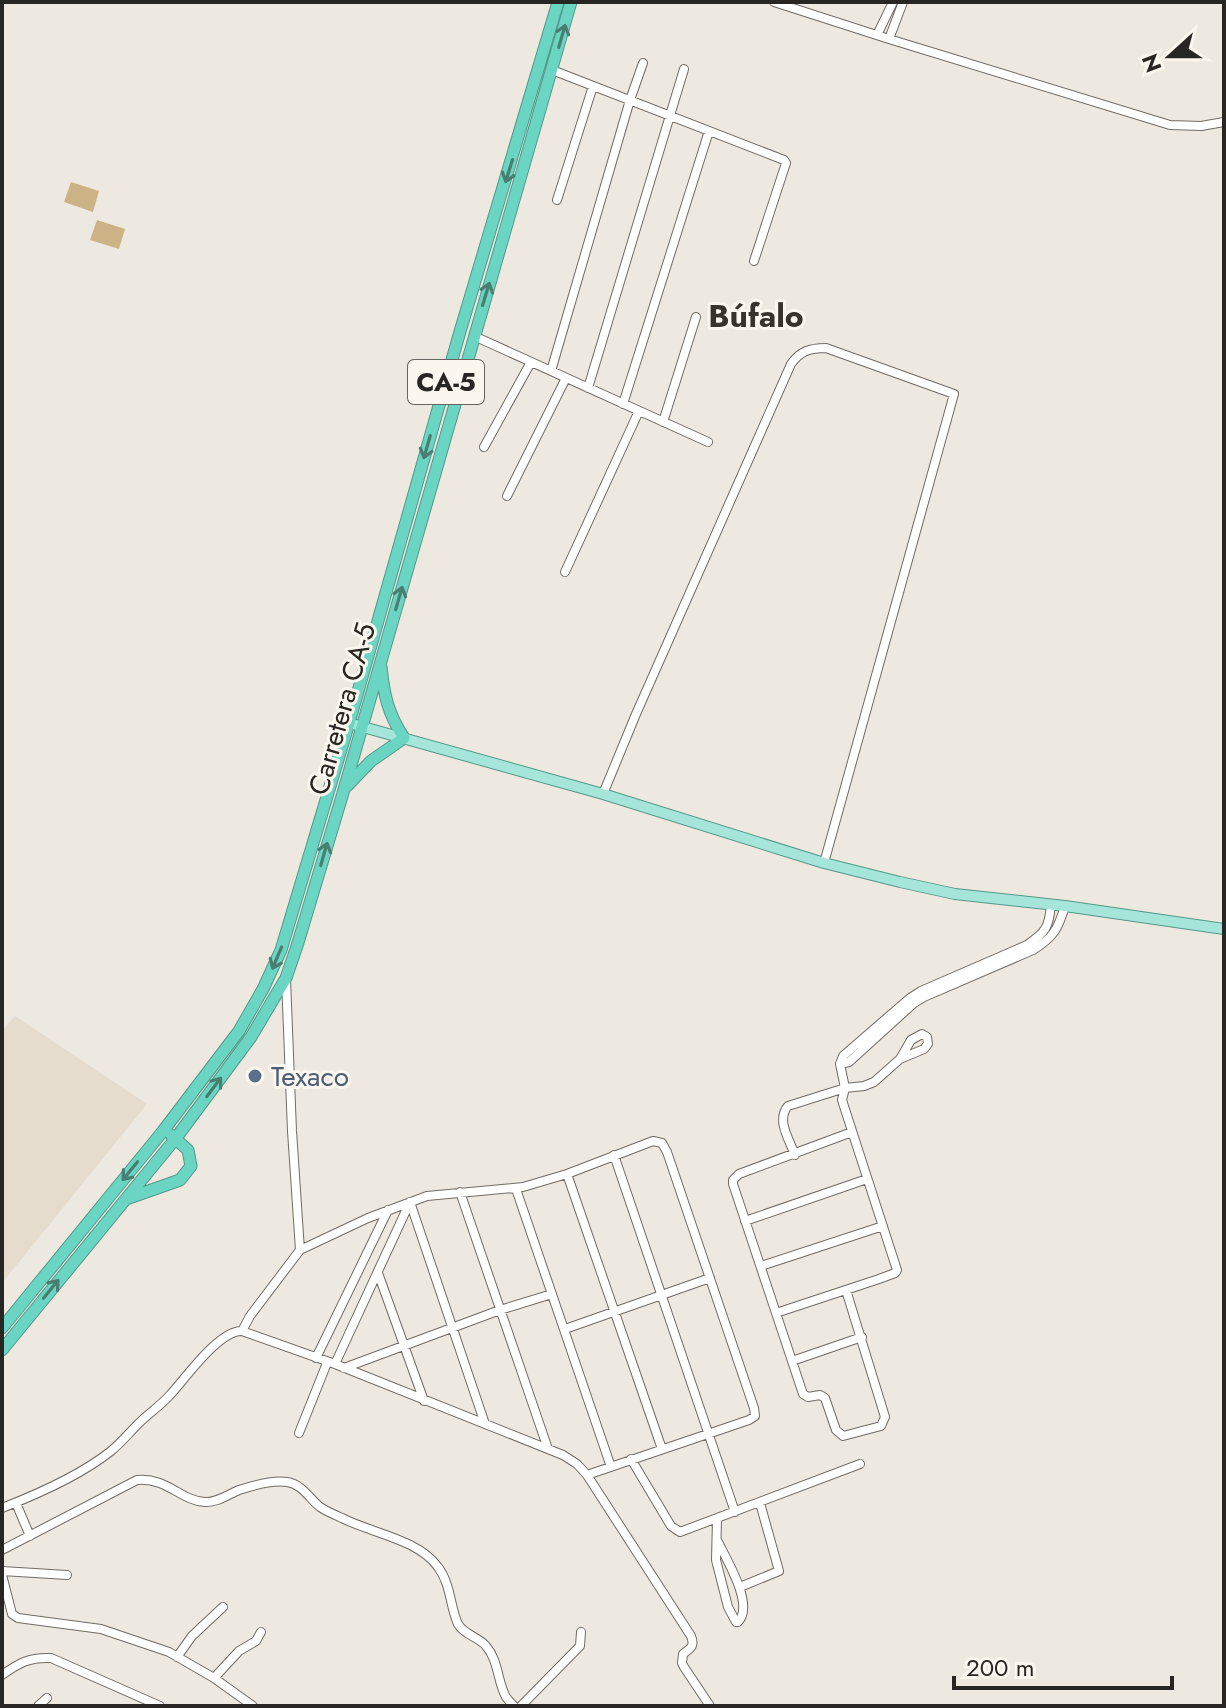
<svg xmlns="http://www.w3.org/2000/svg" width="1226" height="1708" viewBox="0 0 1226 1708" font-family="Jost,sans-serif">
<style>
.built{fill:#e5dccd}
.park{fill:#ccb386}
.lines{fill:none;stroke-linecap:round;stroke-linejoin:round}
.minor-casing{stroke:#706b64;stroke-width:10}
.major-casing{stroke:#53988a;stroke-width:12}
.highway-casing{stroke:#53988a;stroke-width:13}
.minor{stroke:#fff;stroke-width:8}
.major{stroke:#a6e6da;stroke-width:10}
.highway{stroke:#6ad5c2;stroke-width:11}
.oneway{stroke:#497e72}
.service-dot{fill:#5c6f8a;stroke:#fbf6ee;stroke-width:3}
.labels{text-anchor:middle;dominant-baseline:central;stroke-width:6;stroke-linejoin:round;paint-order:stroke}
.shield{fill:#fbf6ee;stroke:#676460;stroke-width:2}
.shield-label{font-size:26px;font-weight:bold;fill:#282623}
.street-label{font-size:28px;fill:#282623;stroke:#fbf6ee}
.service-label{font-size:28px;fill:#4e5e75;stroke:#fbf6ee;text-anchor:start}
.quarter-label{font-size:32px;font-weight:bold;fill:#38342d;stroke:#fbf6ee}
</style>
<rect width="100%" height="100%" fill="#eee9e0"/>
<path class="built" d="M15,1016L147,1104L2,1283V1031Z"/>
<path class="park" d="M71,182L99,191L93,212L64,202Z
M97,220L125,229L119,249L90,240Z"/>
<g class="lines">
<defs>
<path id="minor" d="M774,2L889,39L1170,125L1201,126L1224,122
M877,35L893,2
M889,39L903,2
M552,70L784,160L786,163L754,261
M557,200L593,86
M474,336L708,442
M551,371L630,100L643,63
M588,388L684,69
M623,404L709,131
M663,422L696,317
M484,447L531,362
M507,496L566,378
M565,572L639,411
M603,794L636,714L791,364C800,351 810,348 826,348L954,394L824,863
M840,1064L849,1062L914,1003L924,997L1033,950C1054,937 1058,929 1065,906
M614,1155L735,1512
M795,1155C789,1139 776,1120 788,1106L845,1088L864,1086L874,1082L900,1059L911,1040L922,1034L927,1037L928,1044L924,1049L900,1059
M567,1174L662,1449
M516,1189L611,1467
M460,1192L548,1449
M410,1202L485,1424
M745,1221L867,1179
M300,1250L368,1218L427,1196L523,1187L567,1174L653,1141L662,1143L667,1152L754,1408L755,1416L749,1420L587,1475
M761,1266L883,1226
M378,1273L424,1401
M846,1290L885,1417L881,1426L843,1436L836,1430L825,1398L820,1395L808,1397L803,1394L733,1184V1180L739,1174L852,1132
M776,1313L879,1279L895,1273L897,1270L842,1100L845,1088L840,1064L843,1056L910,998L921,991L1027,945C1046,932 1049,927 1051,905
M565,1329L710,1278
M242,1331L335,1364L563,1455L577,1464L587,1475L691,1636C695,1646 691,1648 683,1654L682,1663L684,1667L710,1706
M316,1358L388,1210
M792,1361L862,1337
M335,1364L410,1202
M344,1368L500,1310L552,1294
M299,1433L327,1363
M631,1459L671,1526L680,1532L860,1464
M16,1503L30,1536
M2,1508C38,1494 81,1475 111,1451C121,1443 129,1433 138,1424C148,1414 160,1406 170,1395C185,1379 219,1330 242,1331L250,1316L300,1250L292,1131L286,979
M717,1519L716,1560L728,1607L736,1622H738C755,1605 726,1559 717,1540
M2,1550L137,1480C167,1477 181,1501 205,1502C217,1503 229,1494 239,1490C254,1485 272,1480 287,1482C302,1484 309,1498 320,1507C326,1511 335,1515 342,1518C371,1533 418,1539 438,1567C451,1584 450,1607 458,1624C464,1635 479,1637 486,1646C499,1661 497,1681 506,1697C508,1700 511,1703 514,1706
M2,1571L67,1575
M2,1575L12,1614L18,1618L101,1629L169,1652L214,1678L253,1706
M740,1587L779,1571L760,1503
M177,1657L192,1636L223,1607
M2,1675C19,1663 29,1657 51,1658L160,1706
M214,1678L239,1651L256,1641L261,1632
M38,1706L47,1698
M521,1706L580,1646L581,1632"/>
<path id="major" d="M356,725L603,794L824,863L900,882L955,894L1065,906L1224,929"/>
<path id="highway" d="M347,786L371,761L404,738C388,714 384,695 381,667
M126,1199L180,1180L191,1166L188,1150L171,1135
M2,1328L163,1131L239,1031L263,989L281,950L349,723L459,335L558,2
M2,1350L176,1138L251,1037L286,978L297,946L343,793L571,2"/>
</defs>
<use href="#minor" class="minor-casing"/>
<use href="#major" class="major-casing"/>
<use href="#highway" class="highway-casing"/>
<use href="#minor" class="minor"/>
<use href="#major" class="major"/>
<use href="#highway" class="highway"/>
</g>
<defs><path id="oneway-shaft" d="M-6 0H5M1.5-3L5.5 0L1.5 3" fill="none" stroke-width="1.6" stroke-linecap="round" stroke-linejoin="round" transform="scale(2)"/></defs>
<g class="oneway">
<use href="#oneway-shaft" transform="translate(562 36) rotate(-74)"/>
<use href="#oneway-shaft" transform="translate(509 171) rotate(107)"/>
<use href="#oneway-shaft" transform="translate(486 294) rotate(-73)"/>
<use href="#oneway-shaft" transform="translate(427 447) rotate(106)"/>
<use href="#oneway-shaft" transform="translate(399 598) rotate(-74)"/>
<use href="#oneway-shaft" transform="translate(324 854) rotate(-74)"/>
<use href="#oneway-shaft" transform="translate(277 958) rotate(113)"/>
<use href="#oneway-shaft" transform="translate(214 1087) rotate(-53)"/>
<use href="#oneway-shaft" transform="translate(130 1171) rotate(129)"/>
<use href="#oneway-shaft" transform="translate(51 1289) rotate(-51)"/>
</g>
<circle class="service-dot" cx="255" cy="1076" r="8"/>
<g class="labels">
<rect class="shield" x="408" y="360" width="76" height="44" rx="6"/>
<g class="shield-label">
<text x="446" y="382">CA-5</text>
</g>
<g class="street-label">
<text transform="translate(342 709) rotate(-74)">Carretera CA-5</text>
</g>
<g class="service-label">
<text x="271" y="1076">Texaco</text>
</g>
<g class="quarter-label">
<text x="756" y="316">Búfalo</text>
</g>
</g>
<rect width="1226" height="1708" fill="none" stroke="#282623" stroke-width="8"/>
<g transform="translate(1170 56) rotate(249)" stroke="#fbf6ee" stroke-width="6" paint-order="stroke">
<path d="M0-6L14 30L0 20L-14 30Z" fill="#282623"/>
<text y="-12" font-size="22" font-weight="bold" text-anchor="middle" fill="#282623">N</text>
</g>
<path d="M954 1676v12h218v-12" fill="none" stroke="#282623" stroke-width="4"/>
<text x="966" y="1676" font-size="24" fill="#282623" stroke="#fbf6ee" stroke-width="6" paint-order="stroke">200 m</text>
</svg>
